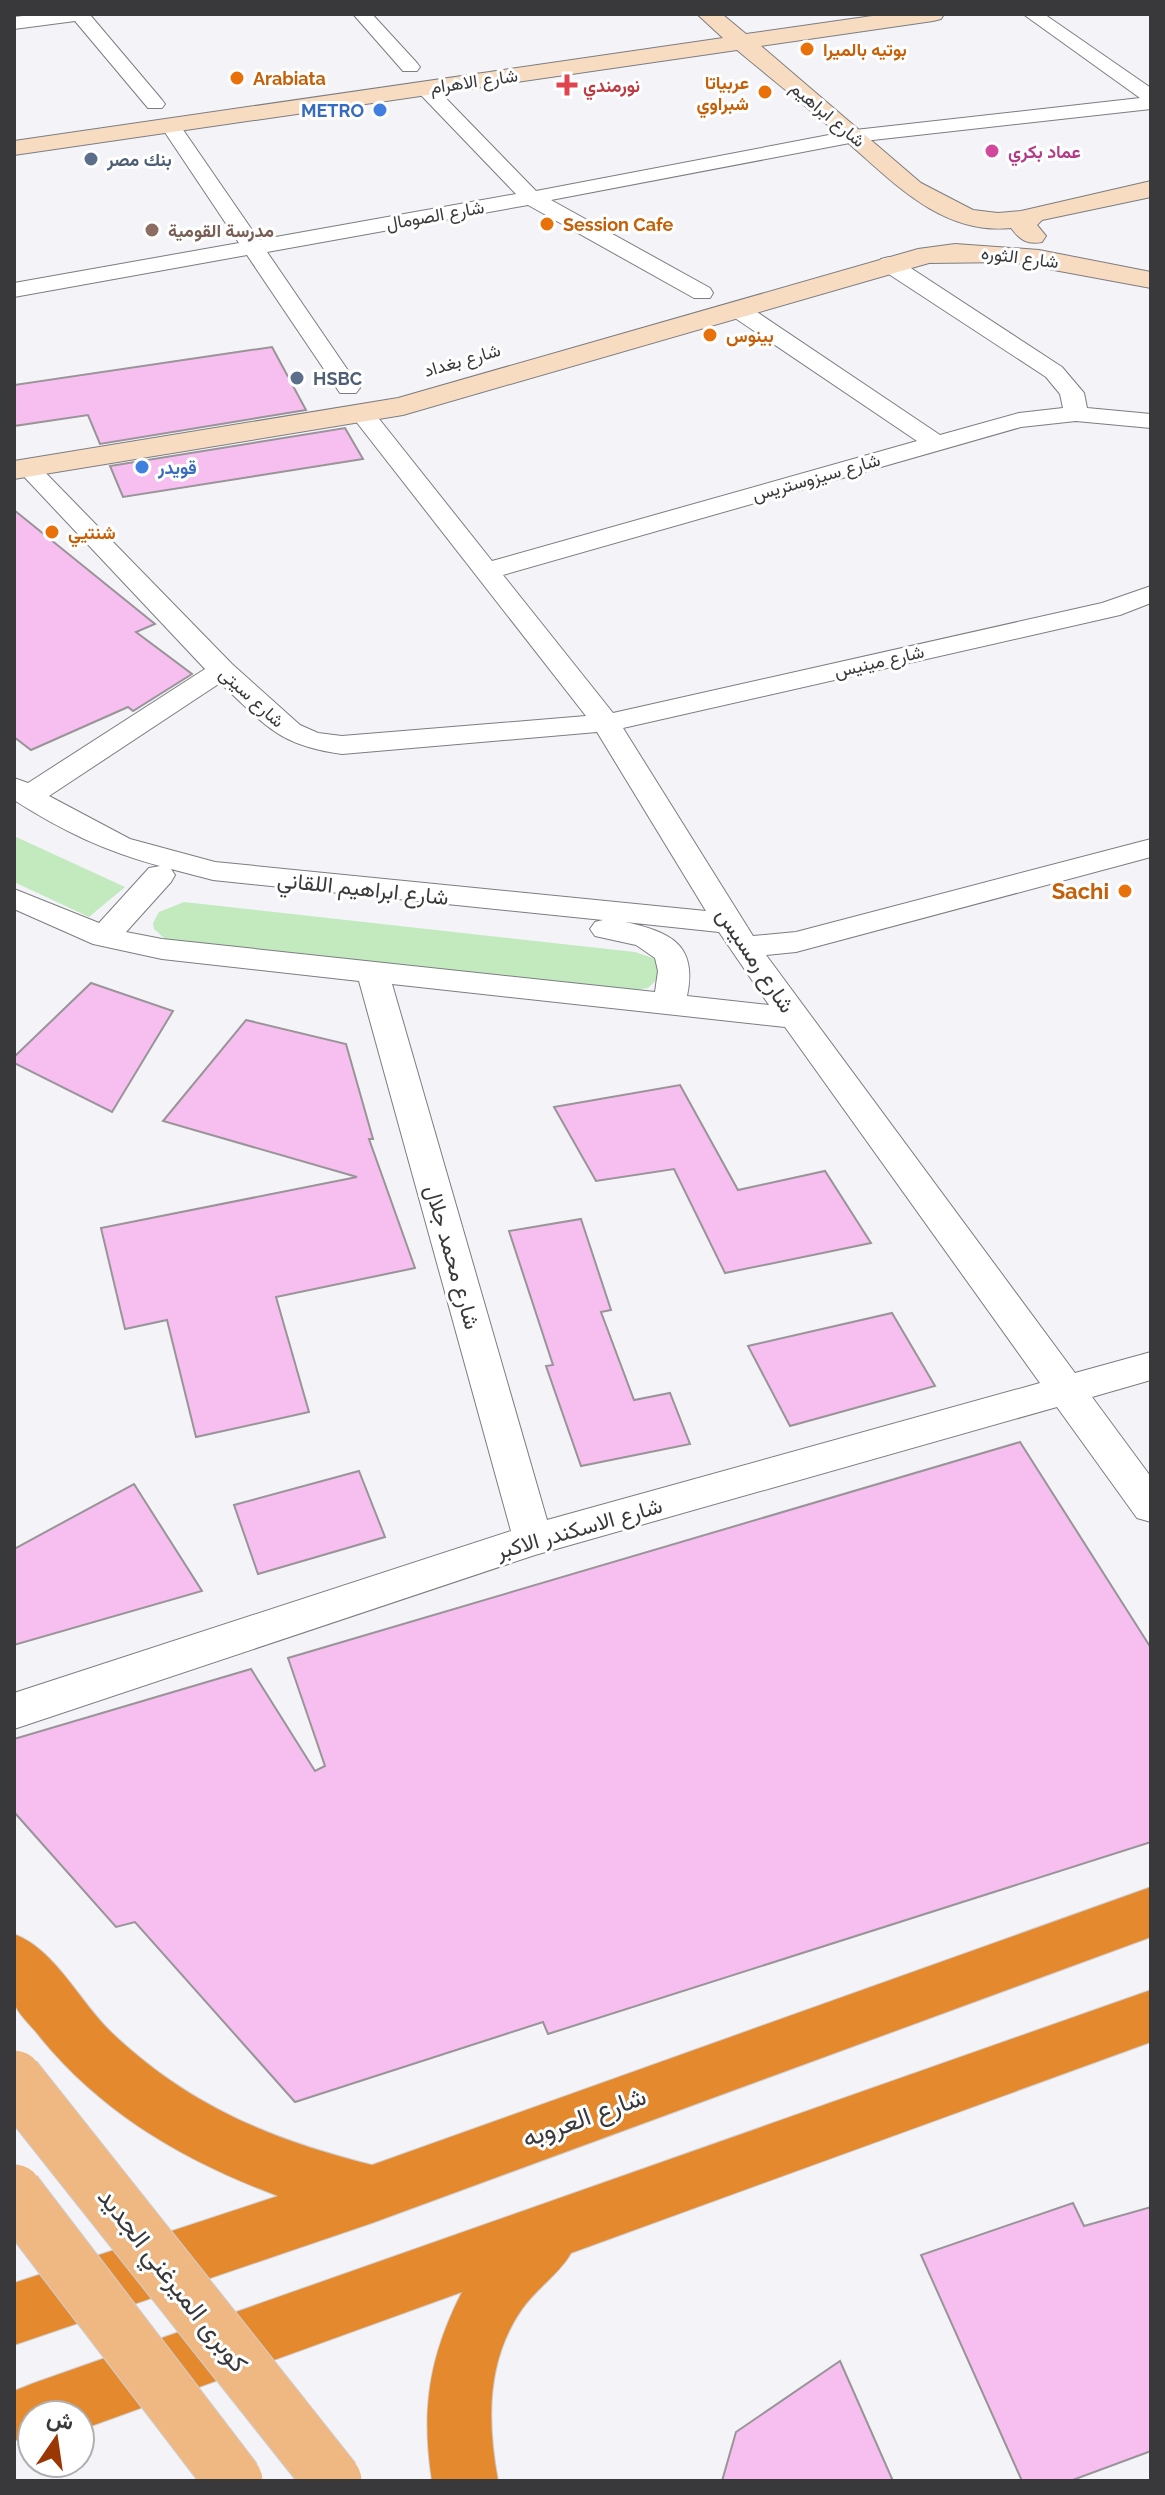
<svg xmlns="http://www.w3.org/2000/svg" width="1165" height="2495" viewBox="0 0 1165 2495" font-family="Raleway,Vazirmatn,sans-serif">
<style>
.green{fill:#c3eabf}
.building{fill:#f7bff0;stroke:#989497;stroke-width:2}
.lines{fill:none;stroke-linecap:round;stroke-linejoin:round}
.street-casing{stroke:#7c7d81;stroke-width:2}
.secondary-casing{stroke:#7c7d81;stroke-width:2}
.highway-casing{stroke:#cfcfd0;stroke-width:2}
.street{fill:#fff;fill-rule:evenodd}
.secondary{fill:#f7dcc1;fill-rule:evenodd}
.highway{fill:#e5892f;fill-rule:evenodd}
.primary-bridge-casing{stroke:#cfcfd0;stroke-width:59;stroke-linecap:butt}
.primary-bridge{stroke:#efb882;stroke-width:57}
.food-dot{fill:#e8710a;stroke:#fff;stroke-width:3}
.health-dot{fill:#e0444e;stroke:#fff;stroke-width:3}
.shop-dot{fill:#3f7fe0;stroke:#fff;stroke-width:3}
.hotel-dot{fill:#d1479c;stroke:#fff;stroke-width:3}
.service-dot{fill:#5c6f8a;stroke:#fff;stroke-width:3}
.education-dot{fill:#8d6e63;stroke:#fff;stroke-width:3}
.labels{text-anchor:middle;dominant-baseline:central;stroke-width:6;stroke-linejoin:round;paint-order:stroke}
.far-food-label{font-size:18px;font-weight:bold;fill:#c56008;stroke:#fff;text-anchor:start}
.far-street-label{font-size:18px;fill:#39393b;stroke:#fff}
.far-health-label{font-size:18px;font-weight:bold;fill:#be3a42;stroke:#fff;text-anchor:start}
.far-shop-label{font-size:18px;font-weight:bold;fill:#366cbe;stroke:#fff;text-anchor:end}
.far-hotel-label{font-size:18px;font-weight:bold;fill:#b23c85;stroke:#fff;text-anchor:start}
.far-service-label{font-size:18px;font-weight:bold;fill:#4e5e75;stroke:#fff;text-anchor:start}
.far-education-label{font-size:18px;font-weight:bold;fill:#785e54;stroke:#fff;text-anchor:start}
.street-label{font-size:22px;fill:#39393b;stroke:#fff}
.food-label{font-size:22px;font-weight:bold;fill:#c56008;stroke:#fff;text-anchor:end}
.near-street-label{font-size:26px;fill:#39393b;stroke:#fff}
</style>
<rect width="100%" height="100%" fill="#f3f3f8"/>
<path class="green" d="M14,836L125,887L89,917L14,882Z
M184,902L635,952L653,958L659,964L660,977L648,988L627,991L165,939L154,929L153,923L159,912Z"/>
<path class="building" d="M272,347L306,410L100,444L88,415L14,426V385Z
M345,428L363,459L123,497L110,466Z
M14,510L155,624L136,632L192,674L133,711L128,707L31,750L14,737Z
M91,983L173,1011L112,1112L14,1063V1057Z
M246,1020L346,1044L373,1139H369L415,1268L276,1297L309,1412L196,1437L167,1320L125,1329L101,1228L357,1177L163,1121Z
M680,1085L738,1190L825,1171L871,1243L725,1273L674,1169L596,1181L554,1107Z
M581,1219L611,1310L601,1312L634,1400L670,1393L690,1444L581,1466L546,1366L553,1365L509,1231Z
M892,1313L935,1386L790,1426L748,1346Z
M1020,1442L1151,1648V1842L548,2034L543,2022L295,2102L135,1922L116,1927L14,1812V1739L251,1669L315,1771L325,1766L288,1658Z
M359,1471L385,1537L258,1574L234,1505Z
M134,1484L202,1591L14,1645V1549Z
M1073,2203L1084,2226L1151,2207V2451L1070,2481H1022L921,2255Z
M840,2361L893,2481H722L736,2432Z"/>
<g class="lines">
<defs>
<path id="street" d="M40,14H92L91,16L162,100L165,104L162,108H148L75,21L14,29V17Z
M353,14H372L417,63L420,67L417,71H403Z
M1023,14H1044L1151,88V109L855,142L551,200L710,288L713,293L710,298H694L528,205L267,252L360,388L356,393H340L247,255L14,297V283L239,243L160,125L170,119L177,121L259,240L516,194L418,92L415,88L418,84H432L536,191L855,130L1140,98Z
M889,257L897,259L1062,367L1084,393L1087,408L1151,414V428L1076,421L1021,427L503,575L613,713L1102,603L1151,586V603L1120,615L623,728L753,936L796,932L1151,839V857L796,952L766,955L1075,1373L1151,1352V1380L1092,1397L1151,1477V1522L1137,1518L1057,1407L535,1555L14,1729V1693L511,1531L359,981L162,959L93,944L14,909V889L99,923L149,868L160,866C105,851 62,831 14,800V778L28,783L205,669L14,466L17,462H35L232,664L300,725L318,733L342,736L586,716L351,415L354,410H372L492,561L917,441L729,314L726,309L729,304H745L940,435L1019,413L1063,408L1060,394L1046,377L881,269L878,264L881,259ZM220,683C266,725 277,745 342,754L597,732L706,911L215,862L130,839L49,796ZM171,869L213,880L603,920L595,922L590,929L595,936L636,945L655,958L658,971L655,992L162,939L126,932L171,882L175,875ZM625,922L719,932L769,1005L687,996C698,944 670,932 625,922ZM392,984L785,1027L1040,1383L547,1520Z"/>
<path id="secondary" d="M697,14H722L746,34L886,14H944L941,19L933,21L761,46L921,183L973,210L998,213L1021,211L1151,181V197L1042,220L1037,225L1046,236L1042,242C1027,245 1020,240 1011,228C942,235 894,183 846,141C811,110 773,80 737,50L14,155V141L723,38Z
M955,244L1039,250L1151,272V288L1011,262L929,263L403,415L14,479V461L398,398L918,249Z"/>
<path id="highway" d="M1151,1887V1937L372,2223L14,2345V2283L278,2196C185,2161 104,2115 40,2037C33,2027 17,2014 14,2002C9,1987 14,1952 14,1934C56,1950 80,2003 112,2033C189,2106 270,2139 372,2165Z
M1151,1990V2042L571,2253C560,2273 536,2289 522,2309C486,2361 487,2421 498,2481H432C421,2409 429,2357 462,2292L80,2430V2415H32V2446L14,2439V2391L34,2383Z"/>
</defs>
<use href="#street" class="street-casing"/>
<use href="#secondary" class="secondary-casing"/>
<use href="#highway" class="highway-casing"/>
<use href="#street" class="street"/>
<use href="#secondary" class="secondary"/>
<use href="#highway" class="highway"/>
<defs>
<path id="primary-bridge" d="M14,2079L333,2481
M14,2193L234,2481"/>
</defs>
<use href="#primary-bridge" class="primary-bridge-casing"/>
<use href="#primary-bridge" class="primary-bridge"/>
</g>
<g class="food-dot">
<circle cx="807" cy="49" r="8"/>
<circle cx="237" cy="78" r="8"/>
<circle cx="765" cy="92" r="8"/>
<circle cx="547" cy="224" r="8"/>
<circle cx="710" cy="335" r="8"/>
<circle cx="52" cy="532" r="8"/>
<circle cx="1125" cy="891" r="8"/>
</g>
<path class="health-dot" d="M563 73h8v8h8v8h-8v8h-8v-8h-8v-8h8z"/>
<g class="shop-dot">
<circle cx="380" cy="110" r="8"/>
<circle cx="142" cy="467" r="8"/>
</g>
<circle class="hotel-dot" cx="992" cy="151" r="8"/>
<g class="service-dot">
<circle cx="91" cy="159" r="8"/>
<circle cx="297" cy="378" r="8"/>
</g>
<circle class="education-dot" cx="152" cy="230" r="8"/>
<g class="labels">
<g class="far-food-label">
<text x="823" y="49">بوتيه بالميرا</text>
<text x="253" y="78">Arabiata</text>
<text x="749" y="82" text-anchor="end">عربياتا<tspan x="749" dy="21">شبراوي</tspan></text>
<text x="563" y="224">Session Cafe</text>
<text x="726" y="335">بينوس</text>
<text x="68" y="532">شنتيي</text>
</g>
<g class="far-street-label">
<text transform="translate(474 81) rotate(-8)">شارع الاهرام</text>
<text transform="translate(828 114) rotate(40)">شارع ابراهيم</text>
<text transform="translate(435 215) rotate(-10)">شارع الصومال</text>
<text transform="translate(1020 257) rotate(7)">شارع الثوره</text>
<text transform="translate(462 360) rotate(-16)">شارع بغداد</text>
<text transform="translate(816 477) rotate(-16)">شارع سيزوستريس</text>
<text transform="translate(879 661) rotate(-13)">شارع مينيس</text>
<text transform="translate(252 697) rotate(42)">شارع سيتى</text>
</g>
<g class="far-health-label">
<text x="583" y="85">نورمندي</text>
</g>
<g class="far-shop-label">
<text x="364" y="110">METRO</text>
<text x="158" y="467" text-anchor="start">قويدر</text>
</g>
<g class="far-hotel-label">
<text x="1008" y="151">عماد بكري</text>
</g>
<g class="far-service-label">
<text x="107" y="159">بنك مصر</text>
<text x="313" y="378">HSBC</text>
</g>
<g class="far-education-label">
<text x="168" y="230">مدرسة القومية</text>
</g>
<g class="street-label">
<text transform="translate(363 888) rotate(6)">شارع ابراهيم اللقاني</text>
<text transform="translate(756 960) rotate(56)">شارع رمسيس</text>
<text transform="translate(453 1257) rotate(74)">شارع محمد جلال</text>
<text transform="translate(579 1528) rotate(-16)">شارع الاسكندر الاكبر</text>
</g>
<g class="food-label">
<text x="1109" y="891">Sachi</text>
</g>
<g class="near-street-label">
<text transform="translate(584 2117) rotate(-20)">شارع العروبه</text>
<text transform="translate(173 2280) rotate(52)">كوبرى الميرغني الجديد</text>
</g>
</g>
<rect width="1165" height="2495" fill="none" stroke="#39393b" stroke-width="32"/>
<g transform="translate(56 2439) rotate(13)"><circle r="38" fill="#ffffff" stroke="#b0b0b1" stroke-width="2"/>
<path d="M0-6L14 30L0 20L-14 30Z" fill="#9b3703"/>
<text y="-12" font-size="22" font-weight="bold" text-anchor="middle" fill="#39393b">ش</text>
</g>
</svg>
